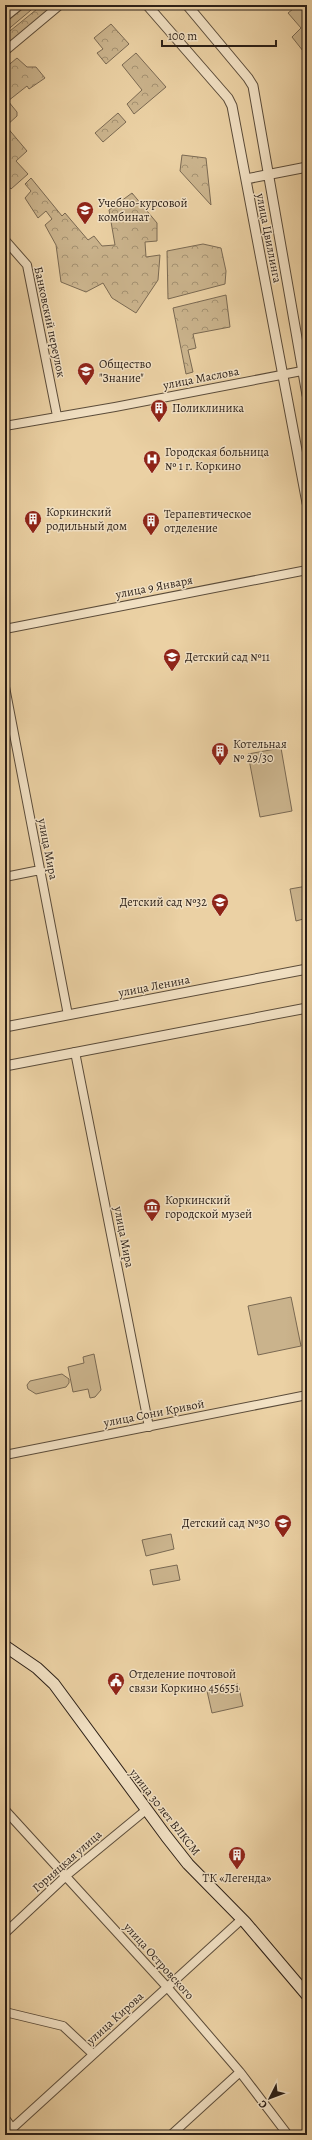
<svg xmlns="http://www.w3.org/2000/svg" width="312" height="2140" viewBox="0 0 312 2140" font-family="Alegreya,serif">
<style>
.forest{fill:url(#forest-crowns);stroke:#7a6952}
.park{fill:#cab38c;stroke:#7a6952}
.lines{fill:none;stroke-linecap:round;stroke-linejoin:round}
.minor-casing{stroke:#5b4c3a;stroke-width:10}
.tertiary-casing{stroke:#5b4c3a;stroke-width:11}
.secondary-casing{stroke:#2b1f17;stroke-width:13}
.minor{stroke:#f2e1c4;stroke-width:8}
.tertiary{stroke:#f2e1c4;stroke-width:9}
.secondary{stroke:#f2e1c4;stroke-width:11}
.labels{text-anchor:middle;dominant-baseline:central;stroke-width:3;stroke-linejoin:round;paint-order:stroke}
.poi-label{font-size:12px;fill:#2b1f17;stroke:#f2e1c4;text-anchor:start}
.street-label{font-size:12px;fill:#2b1f17;stroke:#f2e1c4}
</style>
<defs>
<pattern id="forest-crowns" width="20" height="18" patternUnits="userSpaceOnUse"><rect width="20" height="18" fill="#cab38c"/><path d="M2 6a3 3 0 1 1 6 0M12 15a3 3 0 1 1 6 0" fill="none" stroke="#a49171"/></pattern>
</defs>
<rect width="100%" height="100%" fill="#ebd1a4"/>
<filter id="stains"><feTurbulence type="fractalNoise" baseFrequency=".005" numOctaves="4"/><feColorMatrix values="0 0 0 0 .2 0 0 0 0 .09 0 0 0 0 .02 0 0 0 .5 -.17"/></filter>
<radialGradient id="worn" r=".72"><stop offset=".6" stop-color="#630" stop-opacity="0"/><stop offset="1" stop-color="#630" stop-opacity=".3"/></radialGradient>
<path class="forest" d="M26,5H37L5,32V22Z
M42,5H55L5,46V35Z
M111,24L129,44L106,64L97,53L103,49L94,38Z
M136,53L166,87L134,114L127,104L142,90L122,65Z
M17,58L27,67H36L45,78L29,89L27,86L8,101L17,112V116L6,126L27,151L16,161L28,174L11,189L5,182V68Z
M118,113L126,122L103,142L95,133Z
M182,155L206,158L211,205L180,171Z
M31,178L62,216L65,213L88,240L94,236L102,246L115,245L109,210L132,193L157,223V241L145,242L146,257L160,255L158,280L136,313L112,298L103,283L86,292L61,282L56,245L45,225L52,219L46,211L38,218L25,198L31,191L25,184Z
M203,244L221,248L226,271L225,284L168,299L167,251Z
M226,295L230,327L193,334L196,348L188,350L193,372L186,374L173,308Z"/>
<path class="park" d="M298,5H307V56L292,37L301,28L288,13Z
M281,748L292,811L260,817L248,754Z
M307,886V918L296,921L290,889Z
M291,1297L301,1346L258,1355L248,1306Z
M94,1354L101,1390L95,1397L90,1398L88,1389L73,1392L68,1367L84,1363L83,1357Z
M62,1374L69,1379V1383L66,1387L36,1394L28,1389L27,1385L30,1381Z
M171,1534L174,1549L146,1556L142,1540Z
M177,1565L180,1580L153,1585L150,1570Z
M238,1684L243,1706L212,1713L207,1691Z"/>
<g class="lines">
<defs>
<path id="minor" d="M5,17L20,5
M5,51L60,5
M5,240L27,265L57,416
M5,426L115,407L307,370
M5,629L307,570
M5,687L68,1015
M5,877L40,870
M75,1052L149,1427
M5,1455L307,1395
M5,1810L167,1987L240,2072L288,2135
M5,1933L67,1875L146,1810
M5,2012L63,2026L93,2054
M5,2118L12,2128
M5,2135L242,1919
M171,2135L240,2072"/>
<path id="tertiary" d="M147,5L228,98L232,106L307,503
M187,5L248,78L253,86L307,395
M246,179L307,167
M5,1027L307,969
M5,1066L307,1008"/>
<path id="secondary" d="M5,1646L37,1668L54,1684L166,1836L188,1864L245,1922L307,1995"/>
</defs>
<use href="#minor" class="minor-casing"/>
<use href="#tertiary" class="tertiary-casing"/>
<use href="#secondary" class="secondary-casing"/>
<use href="#minor" class="minor"/>
<use href="#tertiary" class="tertiary"/>
<use href="#secondary" class="secondary"/>
</g>
<defs>
<symbol id="university-pin" viewBox="-11 -11 22 30"><path d="M0 17L-7.5 6A9.5 9.5 0 1 1 7.5 6Z" fill="#8f2418" stroke="#f2e1c4"/><path d="M0-5L7-2L0 1L-7-2ZM-4 1L0 2.5L4 1V4Q0 6-4 4Z" fill="#fff"/></symbol>
<symbol id="building-pin" viewBox="-11 -11 22 30"><path d="M0 17L-7.5 6A9.5 9.5 0 1 1 7.5 6Z" fill="#8f2418" stroke="#f2e1c4"/><path d="M-4-6H4V6H1V3H-1V6H-4ZM-2.5-4.3h1.7v1.8h-1.7ZM.8-4.3h1.7v1.8H.8ZM-2.5-1h1.7V.8h-1.7ZM.8-1h1.7V.8H.8Z" fill="#fff"/></symbol>
<symbol id="hospital-pin" viewBox="-11 -11 22 30"><path d="M0 17L-7.5 6A9.5 9.5 0 1 1 7.5 6Z" fill="#8f2418" stroke="#f2e1c4"/><path d="M-5-5h3v3.5h4V-5h3V5h-3V1.5h-4V5h-3Z" fill="#fff"/></symbol>
<symbol id="school-pin" viewBox="-11 -11 22 30"><path d="M0 17L-7.5 6A9.5 9.5 0 1 1 7.5 6Z" fill="#8f2418" stroke="#f2e1c4"/><path d="M0-5L7-2L0 1L-7-2ZM-4 1L0 2.5L4 1V4Q0 6-4 4Z" fill="#fff"/></symbol>
<symbol id="museum-pin" viewBox="-11 -11 22 30"><path d="M0 17L-7.5 6A9.5 9.5 0 1 1 7.5 6Z" fill="#8f2418" stroke="#f2e1c4"/><path d="M0-6L6-3V-2H-6V-3ZM-5-1h2V3h-2ZM-1-1h2V3h-2ZM3-1h2V3H3ZM-6 4H6V6H-6Z" fill="#fff"/></symbol>
<symbol id="civic-pin" viewBox="-11 -11 22 30"><path d="M0 17L-7.5 6A9.5 9.5 0 1 1 7.5 6Z" fill="#8f2418" stroke="#f2e1c4"/><path d="M-.6-6.5H3V-4.5H.6V-3L4-1V1h2V6H-6V1h2V-1L-.6-3ZM-1.2 2.5V6h2.4V2.5Z" fill="#fff"/></symbol>
</defs>
<g fill-rule="evenodd">
<use href="#university-pin" x="75" y="200" width="20" height="27"/>
<use href="#university-pin" x="76" y="361" width="20" height="27"/>
<use href="#building-pin" x="149" y="398" width="20" height="27"/>
<use href="#hospital-pin" x="142" y="449" width="20" height="27"/>
<use href="#building-pin" x="23" y="509" width="20" height="27"/>
<use href="#building-pin" x="141" y="511" width="20" height="27"/>
<use href="#school-pin" x="162" y="647" width="20" height="27"/>
<use href="#building-pin" x="210" y="741" width="20" height="27"/>
<use href="#school-pin" x="210" y="892" width="20" height="27"/>
<use href="#museum-pin" x="142" y="1197" width="20" height="27"/>
<use href="#school-pin" x="273" y="1513" width="20" height="27"/>
<use href="#civic-pin" x="106" y="1671" width="20" height="27"/>
<use href="#building-pin" x="227" y="1845" width="20" height="27"/>
</g>
<g class="labels">
<g class="poi-label">
<text x="98" y="203">Учебно-курсовой<tspan x="98" dy="14">комбинат</tspan></text>
<text x="99" y="364">Общество<tspan x="99" dy="14">"Знание"</tspan></text>
<text x="172" y="408">Поликлиника</text>
<text x="165" y="452">Городская больница<tspan x="165" dy="14">№ 1 г. Коркино</tspan></text>
<text x="46" y="512">Коркинский<tspan x="46" dy="14">родильный дом</tspan></text>
<text x="164" y="514">Терапевтическое<tspan x="164" dy="14">отделение</tspan></text>
<text x="185" y="657">Детский сад №11</text>
<text x="233" y="744">Котельная<tspan x="233" dy="14">№ 29/30</tspan></text>
<text x="207" y="902" text-anchor="end">Детский сад №32</text>
<text x="165" y="1200">Коркинский<tspan x="165" dy="14">городской музей</tspan></text>
<text x="270" y="1523" text-anchor="end">Детский сад №30</text>
<text x="129" y="1674">Отделение почтовой<tspan x="129" dy="14">связи Коркино 456551</tspan></text>
<text x="237" y="1878" text-anchor="middle">ТК «Легенда»</text>
</g>
<g class="street-label">
<text transform="translate(269 238) rotate(79)">улица Цвиллинга</text>
<text transform="translate(50 322) rotate(78)">Банковский переулок</text>
<text transform="translate(201 378) rotate(-11)">улица Маслова</text>
<text transform="translate(154 587) rotate(-11)">улица 9 Января</text>
<text transform="translate(48 849) rotate(79)">улица Мира</text>
<text transform="translate(154 986) rotate(-11)">улица Ленина</text>
<text transform="translate(124 1237) rotate(79)">улица Мира</text>
<text transform="translate(154 1413) rotate(-11)">улица Сони Кривой</text>
<text transform="translate(165 1812) rotate(52)">улица 30 лет ВЛКСМ</text>
<text transform="translate(67 1861) rotate(-41)">Горняцкая улица</text>
<text transform="translate(159 1961) rotate(48)">улица Островского</text>
<text transform="translate(115 2018) rotate(-42)">улица Кирова</text>
</g>
</g>
<rect width="312" height="2140" fill="none" stroke="#ebd1a4" stroke-width="20"/>
<rect x="6" y="6" width="300" height="2128" fill="none" stroke="#2b1f17" stroke-width="2"/>
<rect x="10" y="10" width="292" height="2120" fill="none" stroke="#2b1f17"/>
<g transform="translate(270 2098) rotate(228)" stroke="#f2e1c4" stroke-width="3" paint-order="stroke">
<path d="M0-3L7 15L0 10L-7 15Z" fill="#2b1f17"/>
<text y="-6" font-size="11" font-weight="bold" text-anchor="middle" fill="#2b1f17">С</text>
</g>
<path d="M162 40v6h114v-6" fill="none" stroke="#2b1f17" stroke-width="2"/>
<text x="168" y="40" font-size="12" fill="#2b1f17" stroke="#f2e1c4" stroke-width="3" paint-order="stroke">100 m</text>
<rect width="100%" height="100%" filter="url(#stains)"/>
<rect width="100%" height="100%" fill="url(#worn)"/>
</svg>
